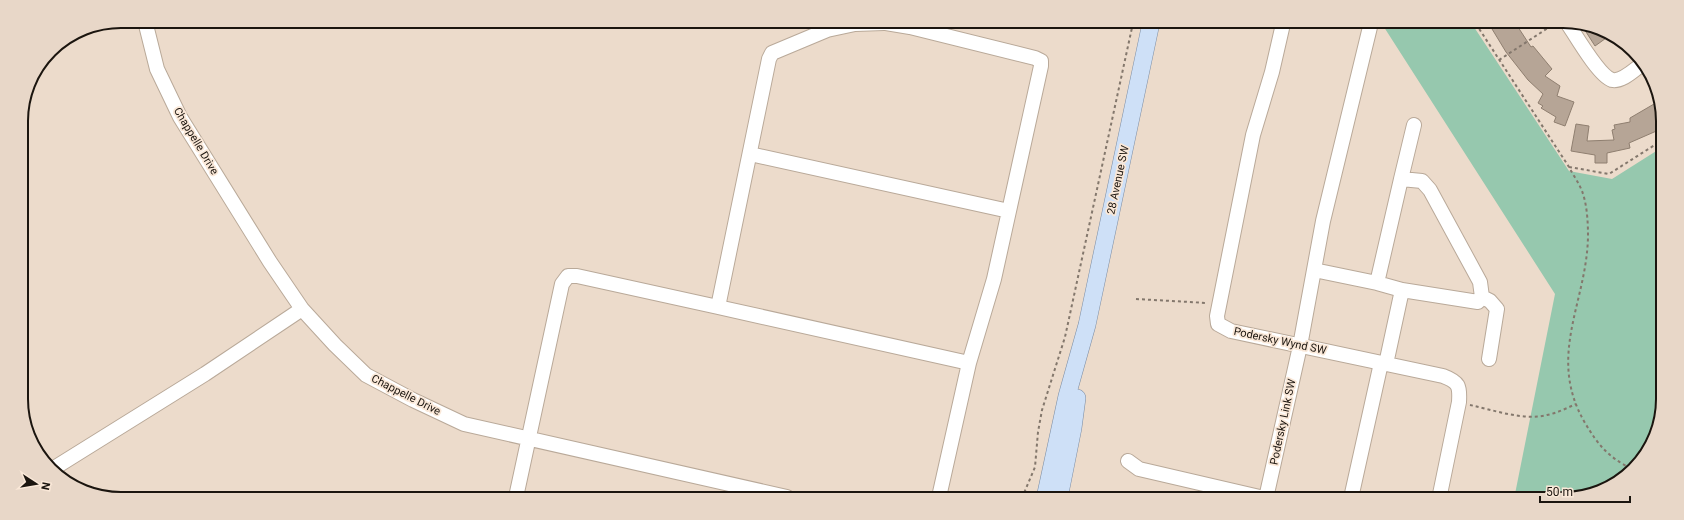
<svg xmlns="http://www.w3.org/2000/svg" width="1684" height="520" viewBox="0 0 1684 520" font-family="Roboto,sans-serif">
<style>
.green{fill:#96c8ae}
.building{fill:#b6a596;stroke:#8f7f70}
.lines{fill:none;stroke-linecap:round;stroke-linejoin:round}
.minor-casing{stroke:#b9a999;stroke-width:16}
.major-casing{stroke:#7b8ca3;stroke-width:18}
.path{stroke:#83776c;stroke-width:2;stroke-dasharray:3 3;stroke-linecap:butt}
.minor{stroke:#fff;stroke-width:14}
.major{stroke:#cee0f7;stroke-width:17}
.labels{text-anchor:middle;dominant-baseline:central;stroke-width:3.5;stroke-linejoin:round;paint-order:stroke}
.street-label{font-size:11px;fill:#1b150f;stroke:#fae8d8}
.rim{fill:none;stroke:#1b150f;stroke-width:2}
</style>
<rect width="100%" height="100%" fill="#ecdbcb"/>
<path class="green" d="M1382,24H1472L1569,171L1612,179L1661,148L1660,425L1629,474L1601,491L1569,499H1514L1555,294Z"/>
<path class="building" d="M1489,24H1516L1531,47L1533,46L1552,69L1545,76L1560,86L1557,96L1574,102L1565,126L1554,122L1556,117L1541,108L1543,106L1538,103L1543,94L1528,80L1506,52Z
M1581,24H1589L1609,36L1595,46Z
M1661,102V129L1629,143L1630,148L1607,153V163H1595V155L1571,151L1576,124L1589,126L1587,141L1614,140L1612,130L1615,129L1614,125L1630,122V118L1654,104L1655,106Z"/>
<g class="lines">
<defs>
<path id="minor" d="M145,21L157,69L180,117L270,262L302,309L335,345L366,375L413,400L464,424L787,497
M884,23L855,24L827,30L772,53L769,59L718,307L969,363
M886,23L910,27L1035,58L1041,61V66L994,279L969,363L939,497
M1283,24L1272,72L1253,135L1217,316L1218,324L1231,331L1443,376C1459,382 1460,386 1459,402L1439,499
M1568,24C1576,36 1599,76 1612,80C1622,82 1634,70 1641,65
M750,154L1009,211
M1401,179L1414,125
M1314,270L1377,283
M1482,297L1490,301L1497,309L1489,359
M1386,364L1402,290L1478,302L1482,297L1480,282L1430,190L1422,181L1401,179L1377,283L1402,290
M1128,461L1139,469L1264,498
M51,470L205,374L302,309
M516,497L562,284L568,276H577L718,307
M1266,498L1300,346L1323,221L1370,27L1369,24
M1351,498L1381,363"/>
<path id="major" d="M1045,498L1067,396L1087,325L1151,23
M1059,498L1073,428L1077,398"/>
</defs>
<use href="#minor" class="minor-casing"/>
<use href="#major" class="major-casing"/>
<path class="path" d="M1476,24L1569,167C1573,175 1579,183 1582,191C1587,204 1588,222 1588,236C1587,303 1546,356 1585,423C1599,446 1608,457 1632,469
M1499,60L1554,24
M1569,167L1609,174L1661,141
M1136,299L1207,303
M1470,405C1494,410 1523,421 1547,415C1557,413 1567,408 1576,404
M1617,482L1626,466
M1022,498L1035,467L1038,432L1042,410L1065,337L1133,23"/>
<use href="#minor" class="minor"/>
<use href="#major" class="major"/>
</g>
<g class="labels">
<g class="street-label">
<text transform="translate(196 141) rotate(59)">Chappelle Drive</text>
<text transform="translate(1118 180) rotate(-78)">28 Avenue SW</text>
<text transform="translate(1280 341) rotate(12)">Podersky Wynd SW</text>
<text transform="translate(406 395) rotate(27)">Chappelle Drive</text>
<text transform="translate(1283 422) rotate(-78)">Podersky Link SW</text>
</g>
</g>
<path d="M0 0H1684V520H0ZM121 28H1563A93 93 0 0 1 1656 121V399A93 93 0 0 1 1563 492H121A93 93 0 0 1 28 399V121A93 93 0 0 1 121 28Z" fill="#e8d7c8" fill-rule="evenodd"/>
<path class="rim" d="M121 28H1563A93 93 0 0 1 1656 121V399A93 93 0 0 1 1563 492H121A93 93 0 0 1 28 399V121A93 93 0 0 1 121 28Z"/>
<g transform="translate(36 484) rotate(102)" stroke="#fae8d8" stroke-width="3" paint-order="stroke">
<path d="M0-3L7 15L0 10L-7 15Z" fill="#1b150f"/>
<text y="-6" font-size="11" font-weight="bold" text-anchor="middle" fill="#1b150f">N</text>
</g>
<path d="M1540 496v6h90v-6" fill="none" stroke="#1b150f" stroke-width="2"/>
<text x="1546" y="496" font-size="12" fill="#1b150f" stroke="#fae8d8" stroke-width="3" paint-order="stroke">50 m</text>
</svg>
